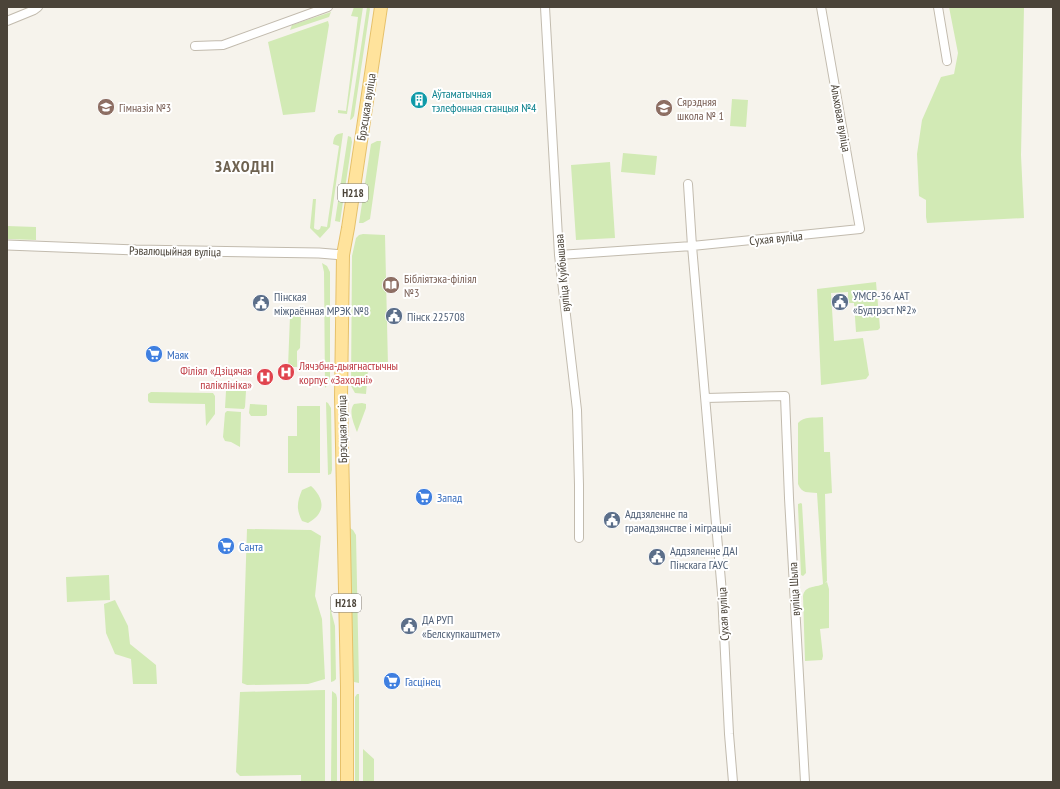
<svg xmlns="http://www.w3.org/2000/svg" width="1060" height="789" viewBox="0 0 1060 789" font-family="'PT Sans Narrow',sans-serif">
<style>
.green{fill:#d2eab5}
.lines{fill:none;stroke-linecap:round;stroke-linejoin:round}
.minor-casing{stroke:#c2bbae;stroke-width:10}
.tertiary-casing{stroke:#c2bbae;stroke-width:11}
.primary-casing{stroke:#e6c16a;stroke-width:14}
.minor{stroke:#fff;stroke-width:8}
.tertiary{stroke:#fff;stroke-width:9}
.primary{stroke:#ffe39c;stroke-width:12}
.labels{text-anchor:middle;dominant-baseline:central;stroke-width:4;stroke-linejoin:round;paint-order:stroke}
.shield{fill:#fff;stroke:#817c74;stroke-width:1}
.shield-label{font-size:11px;font-weight:bold;fill:#4b4439}
.culture-label{font-size:12px;fill:#0d838f;stroke:#fff;text-anchor:start}
.education-label{font-size:12px;fill:#785e54;stroke:#fff;text-anchor:start}
.street-label{font-size:12px;fill:#4b4439;stroke:#fff}
.service-label{font-size:12px;fill:#4e5e75;stroke:#fff;text-anchor:start}
.shop-label{font-size:12px;fill:#366cbe;stroke:#fff;text-anchor:start}
.health-label{font-size:12px;fill:#be3a42;stroke:#fff;text-anchor:start}
.district-label{font-size:16px;font-weight:bold;letter-spacing:1px;fill:#6e6250;stroke:#fff}
</style>
<rect width="100%" height="100%" fill="#f6f3ec"/>
<path class="green" d="M354,7H363L347,114L338,113V110L346,111L358,17L351,16Z
M367,7H369L370,9L354,116L352,119L350,120Z
M949,7H1024L1021,155L1024,218L927,223L926,217V200L919,196L917,154L922,120L941,77L954,74L958,53Z
M331,12L329,17L290,30L292,25Z
M328,21L329,25L315,112L293,114L283,115L268,42Z
M732,99L748,100L746,127L730,126Z
M343,133L330,227L320,238L310,228L313,199H316L314,228L315,229L318,230L320,229L321,226L327,227L339,146L333,144C334,136 335,134 343,133Z
M348,136L351,137L352,142L340,222L335,221Z
M377,141H381L370,219L363,223H359L371,144Z
M623,153L657,156L655,175L621,172Z
M610,162L615,238L576,240L571,165Z
M7,226L36,227V240L7,239Z
M363,234L385,235L388,366L368,369L366,394L355,393L351,386L352,256L356,238L359,235Z
M322,263L327,266L330,272V379L329,383L325,388L324,272Z
M876,282L880,328L878,330L856,332L854,303H848V292L831,293L834,341L863,338L869,375L866,379L821,385L817,289Z
M290,316H301L300,348L297,351V367H288Z
M228,390L246,391L245,407L244,409L225,408L226,391Z
M151,392L213,393L215,396V414L206,426L205,404L150,403L148,401V394Z
M326,402L328,403L331,408L332,470L331,474L328,475Z
M362,403L366,404V408L357,432C354,424 348,411 354,404Z
M250,404L267,405V415L265,416H251L249,413Z
M297,406H320V473H288V436H297Z
M227,411L241,412L240,447L231,442L225,441L223,437L225,413Z
M823,417L824,452H830L832,493L825,494L827,581L825,583L827,582L829,589V628L820,629L823,656L822,660L805,661L803,596C805,585 815,588 823,584L817,493C808,492 802,494 798,484V423C804,416 814,418 823,417Z
M311,486C325,499 326,513 308,523L302,521C296,509 297,502 302,490Z
M801,503L802,504L806,573L803,576L801,575L798,507V504Z
M350,528L353,530L356,535L359,683L354,682L353,680Z
M247,529L311,530L321,536L315,596L322,619L325,679L308,684L247,685L242,683Z
M109,575L110,600L67,602L66,577Z
M115,600L128,626L130,644L156,665L157,684H133L131,659L115,654L106,633L104,604Z
M330,607L335,626L336,679L334,681L331,682Z
M325,690V782H301V775L240,776L236,772L240,692Z
M332,691L336,694L337,698V782H331Z
M357,694H359V782H355V697Z
M363,749L374,759V782H363Z"/>
<g class="lines">
<defs>
<path id="minor" d="M545,7L559,255L577,410L579,485V538
M938,7L947,61
M7,21L34,10L38,7
M195,46L223,45L328,7
M688,184L692,246L722,593L729,734L733,782
M559,255L692,246L860,229L821,7
M706,398L785,396L789,498L805,782"/>
<path id="tertiary" d="M7,245L136,250L319,253L343,255"/>
<path id="primary" d="M347,782V687L341,397L343,255L348,228L381,7"/>
</defs>
<use href="#minor" class="minor-casing"/>
<use href="#tertiary" class="tertiary-casing"/>
<use href="#primary" class="primary-casing"/>
<use href="#minor" class="minor"/>
<use href="#tertiary" class="tertiary"/>
<use href="#primary" class="primary"/>
</g>
<defs>
<symbol id="building-disc" viewBox="-11 -11 22 22"><circle r="9.5" fill="#0f9aa8" stroke="#fff"/><path d="M-4-6H4V6H1V3H-1V6H-4ZM-2.5-4.3h1.7v1.8h-1.7ZM.8-4.3h1.7v1.8H.8ZM-2.5-1h1.7V.8h-1.7ZM.8-1h1.7V.8H.8Z" fill="#fff"/></symbol>
<symbol id="school-disc" viewBox="-11 -11 22 22"><circle r="9.5" fill="#8d6e63" stroke="#fff"/><path d="M0-5L7-2L0 1L-7-2ZM-4 1L0 2.5L4 1V4Q0 6-4 4Z" fill="#fff"/></symbol>
<symbol id="library-disc" viewBox="-11 -11 22 22"><circle r="9.5" fill="#8d6e63" stroke="#fff"/><path d="M-6-4Q-3-5.5-.7-3.5V5Q-3 3-6 4ZM6-4Q3-5.5 .7-3.5V5Q3 3 6 4Z" fill="#fff"/></symbol>
<symbol id="civic-disc" viewBox="-11 -11 22 22"><circle r="9.5" fill="#5c6f8a" stroke="#fff"/><path d="M-.6-6.5H3V-4.5H.6V-3L4-1V1h2V6H-6V1h2V-1L-.6-3ZM-1.2 2.5V6h2.4V2.5Z" fill="#fff"/></symbol>
<symbol id="supermarket-disc" viewBox="-11 -11 22 22"><circle r="9.5" fill="#3f7fe0" stroke="#fff"/><path d="M-6-5.5h2.5l.6 2H6L4.5 2H-2.5L-4.4-4H-6ZM-1.5 3.2a1.3 1.3 0 1 0 .1 0ZM3 3.2a1.3 1.3 0 1 0 .1 0Z" fill="#fff"/></symbol>
<symbol id="hospital-disc" viewBox="-11 -11 22 22"><circle r="9.5" fill="#e0444e" stroke="#fff"/><path d="M-5-5h3v3.5h4V-5h3V5h-3V1.5h-4V5h-3Z" fill="#fff"/></symbol>
</defs>
<g fill-rule="evenodd">
<use href="#building-disc" x="409" y="90" width="20" height="20"/>
<use href="#school-disc" x="96" y="97" width="20" height="20"/>
<use href="#school-disc" x="654" y="98" width="20" height="20"/>
<use href="#library-disc" x="381" y="275" width="20" height="20"/>
<use href="#civic-disc" x="830" y="292" width="20" height="20"/>
<use href="#civic-disc" x="251" y="293" width="20" height="20"/>
<use href="#civic-disc" x="384" y="306" width="20" height="20"/>
<use href="#supermarket-disc" x="144" y="344" width="20" height="20"/>
<use href="#hospital-disc" x="276" y="362" width="20" height="20"/>
<use href="#hospital-disc" x="255" y="367" width="20" height="20"/>
<use href="#supermarket-disc" x="414" y="487" width="20" height="20"/>
<use href="#civic-disc" x="602" y="510" width="20" height="20"/>
<use href="#supermarket-disc" x="216" y="536" width="20" height="20"/>
<use href="#civic-disc" x="647" y="547" width="20" height="20"/>
<use href="#civic-disc" x="399" y="616" width="20" height="20"/>
<use href="#supermarket-disc" x="382" y="671" width="20" height="20"/>
</g>
<g class="labels">
<g class="shield">
<rect x="338" y="184" width="30" height="18" rx="3"/>
<rect x="331" y="594" width="30" height="18" rx="3"/>
</g>
<g class="shield-label">
<text x="353" y="193">Н218</text>
<text x="346" y="603">Н218</text>
</g>
<g class="culture-label">
<text x="432" y="93">Аўтаматычная<tspan x="432" dy="14">тэлефонная станцыя №4</tspan></text>
</g>
<g class="education-label">
<text x="677" y="101">Сярэдняя<tspan x="677" dy="14">школа № 1</tspan></text>
<text x="119" y="107">Гімназія №3</text>
<text x="404" y="278">Бібліятэка-філіял<tspan x="404" dy="14">№3</tspan></text>
</g>
<g class="street-label">
<text transform="translate(366 107) rotate(-81)">Брэсцкая вуліца</text>
<text transform="translate(841 118) rotate(80)">Альховая вуліца</text>
<text transform="translate(776 238) rotate(-6)">Сухая вуліца</text>
<text transform="translate(175 251) rotate(1)">Рэвалюцыйная вуліца</text>
<text transform="translate(562 273) rotate(-95)">вуліца Куйбышава</text>
<text transform="translate(342 429) rotate(-91)">Брэсцкая вуліца</text>
<text transform="translate(794 589) rotate(-93)">вуліца Шыла</text>
<text transform="translate(723 614) rotate(-93)">Сухая вуліца</text>
</g>
<g class="service-label">
<text x="853" y="295">УМСР-36 ААТ<tspan x="853" dy="14">«Будтрэст №2»</tspan></text>
<text x="274" y="296">Пінская<tspan x="274" dy="14">міжраённая МРЭК №8</tspan></text>
<text x="407" y="316">Пінск 225708</text>
<text x="625" y="513">Аддзяленне па<tspan x="625" dy="14">грамадзянстве і міграцыі</tspan></text>
<text x="670" y="550">Аддзяленне ДАІ<tspan x="670" dy="14">Пінскага ГАУС</tspan></text>
<text x="422" y="619">ДА РУП<tspan x="422" dy="14">«Белскупкаштмет»</tspan></text>
</g>
<g class="shop-label">
<text x="167" y="354">Маяк</text>
<text x="437" y="497">Запад</text>
<text x="239" y="546">Санта</text>
<text x="405" y="681">Гасцінец</text>
</g>
<g class="health-label">
<text x="299" y="365">Лячэбна-дыягнастычны<tspan x="299" dy="14">корпус «Заходні»</tspan></text>
<text x="252" y="370" text-anchor="end">Філіял «Дзіцячая<tspan x="252" dy="14">паліклініка»</tspan></text>
</g>
<g class="district-label">
<text x="245" y="166">ЗАХОДНІ</text>
</g>
</g>
<rect width="1060" height="789" fill="none" stroke="#4b4439" stroke-width="16"/>
</svg>
